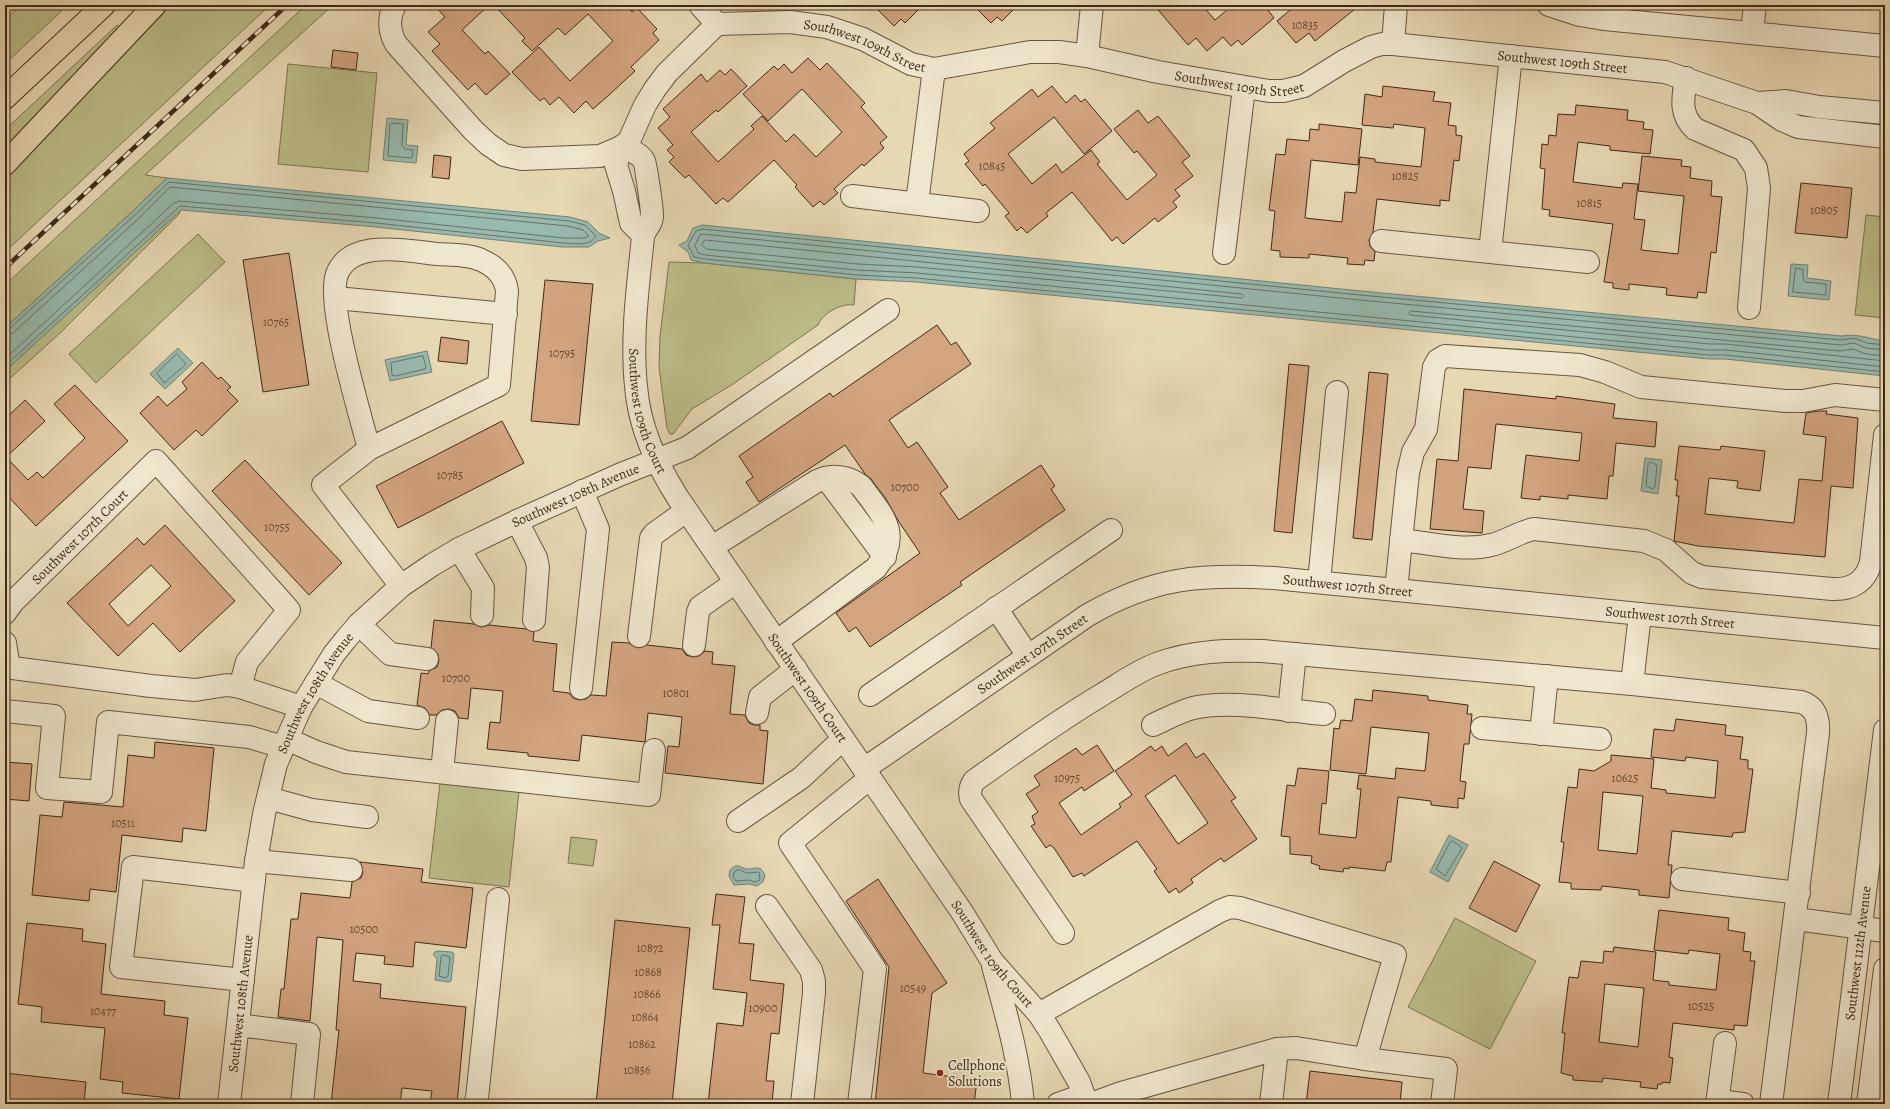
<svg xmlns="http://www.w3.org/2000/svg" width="1890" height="1109" viewBox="0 0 1890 1109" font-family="Alegreya,serif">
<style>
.green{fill:#bbbd89;stroke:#7d7450}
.water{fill:#97b9af;stroke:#748072}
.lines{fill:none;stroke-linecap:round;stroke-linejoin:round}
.shore{stroke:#6b7262;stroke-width:1}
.building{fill:#d3a480;stroke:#3f2a16;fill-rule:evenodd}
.minor-casing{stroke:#69563e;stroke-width:24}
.highway-casing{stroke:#3f2a16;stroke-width:24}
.minor{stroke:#efe6ce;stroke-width:22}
.highway{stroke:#e7d8b4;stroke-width:22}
.rail-casing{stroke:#3f2a16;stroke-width:4.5}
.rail{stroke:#efe6ce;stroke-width:3;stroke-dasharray:9;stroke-linecap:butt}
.poi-dot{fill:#8f2418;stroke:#efe6ce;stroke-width:1.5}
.labels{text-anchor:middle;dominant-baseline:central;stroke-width:4;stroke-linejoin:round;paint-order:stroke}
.number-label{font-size:12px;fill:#644830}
.street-label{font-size:14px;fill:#3f2a16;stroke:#efe6ce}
.poi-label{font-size:14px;fill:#3f2a16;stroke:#efe6ce;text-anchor:start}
</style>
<rect width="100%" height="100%" fill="#e7d8b4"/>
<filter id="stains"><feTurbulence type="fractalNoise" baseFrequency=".005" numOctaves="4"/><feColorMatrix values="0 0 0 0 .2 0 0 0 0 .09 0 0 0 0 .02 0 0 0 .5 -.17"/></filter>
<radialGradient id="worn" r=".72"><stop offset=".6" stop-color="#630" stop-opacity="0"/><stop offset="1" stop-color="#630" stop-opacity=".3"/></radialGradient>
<path class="green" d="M21,5H68L5,64V20Z
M171,5H270L5,252V179Z
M306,5H333L145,175L167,178L132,212L5,328V285Z
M117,25L121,28L5,150V130Z
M288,64L377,73L368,172L278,164Z
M181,209L179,214L59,334L5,383V371Z
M1866,215L1885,217V318L1855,315Z
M198,234L225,262L96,383L69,354Z
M669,262L704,263L856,279L854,305C841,303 823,313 818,325L733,384L692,409L673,434H670L667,428L659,367L660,336Z
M440,783L519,791L509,887L429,878Z
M571,837L597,840L593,866L568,863Z
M1455,918L1536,961L1490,1049L1408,1007Z"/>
<path class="water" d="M387,118L408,120L406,145L418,146L416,163L383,160Z
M167,178L570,217L588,222L599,233L610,238L598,241L589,247H562L376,227L181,210L5,371V328L132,212Z
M702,225L1361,291L1842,336C1857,333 1870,339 1885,341V376L1725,359H1709L916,282L856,279L704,263L691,260L688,252L679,245L687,241L693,228Z
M1791,264L1808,265L1807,278L1831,281L1829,300L1788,296Z
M178,348L193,363L165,389L150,374Z
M427,351L432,372L390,381L385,360Z
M1645,458L1662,460L1658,494L1641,491Z
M1449,835L1468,845L1448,882L1430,872Z
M735,866C741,865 742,869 748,869C753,869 756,867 761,869L765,875L763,882L757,886L749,884L734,885L729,876L730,870Z
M436,951L452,952L454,954L451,981L449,982L435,980L437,959L433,954Z"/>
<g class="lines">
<path class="shore" d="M392,123L403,124L402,145L405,149L413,150L412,158L388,156L390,124Z
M705,240L1242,294L1244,296L1242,298L917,267L858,264L706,249L702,245Z
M1796,268L1803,270V278L1805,282L1826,284V295L1793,292Z
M5,331L9,329L135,215L169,182L569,221L585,225L596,236C590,247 574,243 563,243L376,223L180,206L5,366
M5,336L13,333L138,219L170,187L568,226L583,230L589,236L585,238H563L377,218L179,201L174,203L5,359
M1885,345L1867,343L1854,338L1841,340L1360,295L702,229L696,231L688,245L694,257L705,259L857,275L916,278L1709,355H1725L1885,372
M1885,350L1866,348L1854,343L1841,345L1360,300L702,234L700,235L695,245L698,253L705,255L857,270L917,273L1709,350H1726L1885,367
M177,354L186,364L164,383L157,373Z
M423,356L426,367L425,369L395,376L392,375L391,363Z
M1885,356L1866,354L1853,349L1840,351L1411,311L1409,312L1410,315L1710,344H1726L1885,361
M1650,462L1657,465L1655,487L1653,489L1646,486L1648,464Z
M1453,841L1462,848L1445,876L1436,869L1450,842Z
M740,870L747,873L759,872L760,880L755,882L749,880L736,881L733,877L734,872L737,870Z
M443,955L450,957L448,976L446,978L439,976L441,957Z"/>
</g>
<path class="building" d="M434,5H489L462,30L485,54L488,51L510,74L486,95L475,83L468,90L432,51L440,44L428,32L445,17Z
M494,5H626L632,12L637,8L657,29L653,33L659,40L631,67L635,71L609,95L593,109L586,101L574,113L559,97L550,105L544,98L540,101L512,72L539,47L570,81L613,41L588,14L565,35L558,28L532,51L522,41L525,38Z
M873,5H923L905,23L901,19L894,26Z
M973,5H1018L1002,21L997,17L991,23Z
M1154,5H1202L1215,20L1233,5H1264L1274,18L1242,45L1238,40L1231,46L1223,37L1207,51L1196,38L1188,45Z
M1296,5H1360L1315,41L1309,33L1296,43L1277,21Z
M333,50L358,53L356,70L331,67Z
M808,58L820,70L827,63L865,103L861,107L887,137L880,143L884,148L864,166L862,164L834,189L838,193L824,205L820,201L813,207L795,187L797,185L774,160L728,202L723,198L716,204L689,175L685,178L669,162L674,157L667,150L673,145L658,128L670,117L663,109L701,74L707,82L720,70L725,75L731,69L747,86L718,112L716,110L691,132L718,162L754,129L751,126L762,116L786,142L794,134L816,157L842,132L802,89L768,121L743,94L774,66L778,70L784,64L792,73Z
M1052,86L1066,103L1075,95L1081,102L1085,99L1112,131L1084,154L1054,117L1008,154L1032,184L1056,164L1062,173L1091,150L1100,162L1097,164L1127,200L1157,175L1137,151L1134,153L1114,129L1138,110L1148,123L1158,116L1190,156L1182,162L1193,176L1175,190L1180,196L1173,202L1177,207L1158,222L1155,218L1123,244L1117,237L1112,241L1072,192L1046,213L1048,216L1027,233L1021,227L1017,231L1005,216L1009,213L985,184L983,186L965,164L969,161L964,154L995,128L990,123L1032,89L1038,97Z
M1383,86L1435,92L1433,101L1451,103L1448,125L1456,126V135L1462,136L1459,161L1454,160L1449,201L1440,200V206L1377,199L1373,232L1369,240L1370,246L1375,252L1374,261L1365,260L1364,265L1347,264L1348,258L1309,254V258L1280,257V251L1271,250L1275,211L1269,210L1276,154L1285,155L1287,139L1309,141L1310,129L1319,130V124L1362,129L1358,165L1311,160L1305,218L1342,222L1345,192L1356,193L1360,157L1375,159V162L1421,167L1425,128L1394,124L1393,128L1362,125L1365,94L1382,97Z
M1576,105L1628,110L1627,120L1644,122L1643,129L1653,130L1650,154L1610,150V146L1578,142L1573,182L1622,188L1623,183L1638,184L1634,219L1645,220L1641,250L1678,254L1684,196L1638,191L1642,156L1682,160L1681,166L1691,167L1690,178L1712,181L1711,196L1722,197L1716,253L1711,252L1706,293L1698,292L1697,298L1666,295L1667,288L1629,284V290L1613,288V283L1604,282L1613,224L1549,216L1550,210L1542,209L1545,169L1540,168L1542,144L1548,145L1549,135L1556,136L1558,114L1575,115Z
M434,155L451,157L449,179L432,177Z
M1801,183L1852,188L1847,238L1795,233Z
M289,253L309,385L263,392L243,260Z
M545,280L593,284L579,425L531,421Z
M937,325L951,345L956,342L971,364L889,420L908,448L917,442L948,487L940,493L959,520L1041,465L1055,486L1051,489L1065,510L960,582L962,585L870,647L856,627L849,632L836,613L920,553L899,522L886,499L871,479L865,474L845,445L759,502L746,482L753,477L739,456L830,393L833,397Z
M441,337L469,341L467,364L438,361Z
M202,362L218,379L221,377L231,387L227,390L238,401L202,436L196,430L174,450L140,413L158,396L167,406L187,389L182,382Z
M1289,364L1309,366L1292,533L1274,531Z
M1369,372L1388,374L1372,540L1353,538Z
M75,385L128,441L36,526L5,493V419L25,400L45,421L6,457L28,480L37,472L43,478L85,438L54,404Z
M1464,389L1556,399V396L1615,404L1613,418L1657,422L1655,447L1616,443L1613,476H1609L1607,499L1568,495V499L1540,496V500L1521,498L1526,455L1579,461L1582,433L1496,424L1491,469L1468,467L1463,509L1484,511L1482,533L1430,529L1437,459L1458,461Z
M1819,411H1827L1826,414L1858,418L1853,488L1831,486L1825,557L1698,546L1674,541L1679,496H1676L1678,480H1675L1679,446L1720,450L1721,446L1765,451L1760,491L1737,488L1738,481L1709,478L1705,514L1794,523L1799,479L1822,481L1826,437L1803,434L1806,413Z
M502,421L524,463L398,528L376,486Z
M245,460L342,563L309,595L212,491Z
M165,525L235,601L180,652L153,623L118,656L67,603L137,538L144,545ZM151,565L171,586L128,626L109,604Z
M434,620L474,624L481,627L489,625L526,629L534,632L533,641L557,644L553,691L569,693L573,698L579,700L586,699L591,695L606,696L612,642L629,643L638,648L647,645L682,649L686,655L693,657L699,656L705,651L713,652L712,664L735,666L730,714L745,715L749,723L754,725H760V730L768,731L763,784L665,773L668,746L679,747L682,717L648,713L645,742L582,735L579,761L528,756V753L487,749L490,722L500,723L503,691L471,688L468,719L459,718L455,711L449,709L442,710L436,715H430L425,708L417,705L421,673L428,674L429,671L437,667L439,661L438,654L431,648Z
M1373,690L1428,696V700L1468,705L1467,714H1472L1469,744H1464L1460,781L1466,782L1464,799L1458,798V808L1431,805V801L1398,797L1391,862H1387L1385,871L1349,867V869L1344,868L1343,872L1319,869L1320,866L1311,863L1312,856L1290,854V837L1281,836L1287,785L1295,786L1298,768L1329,771L1326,804L1322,803L1319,834L1356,838L1361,789H1357L1359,775L1395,779L1396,768L1425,771L1429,733L1371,727L1366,774L1330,770L1334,728L1339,729L1341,720L1352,721L1355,699L1372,701Z
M1676,719L1726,725L1725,735L1743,737L1740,759L1748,760V769H1753L1745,832L1733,833L1732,837L1672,831L1668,865H1672L1669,898L1639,895V890L1602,886L1601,890L1571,889V883L1559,882L1564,842H1561L1568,787L1577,788L1579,769L1594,771L1611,761V755L1654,759L1651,788L1666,790V793L1715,798L1718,761L1686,757L1685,761L1651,757L1654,729L1674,731ZM1603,792L1643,796L1637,854L1598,850Z
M155,742L214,748L206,831L183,828L182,842L122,835L116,892L90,889L89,901L32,895L40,815L62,817L64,802L123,807L128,755L154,758Z
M1186,743L1196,758L1204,753L1236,798L1231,801L1257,839L1224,862L1221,858L1191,879L1193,883L1179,893L1176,888L1169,893L1154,871L1157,869L1137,841L1084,876L1082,873L1073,877L1054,848L1050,845L1046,848L1031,826L1035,824L1032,816L1038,812L1026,794L1040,785L1034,776L1076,748L1082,755L1097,745L1114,771L1084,791L1082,787L1059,803L1081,835L1121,807L1119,804L1132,795L1115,771L1151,746L1155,751L1162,746L1168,756ZM1175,775L1208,823L1178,844L1145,796Z
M5,762L32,764L29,801L5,799Z
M1494,861L1540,885L1516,932L1469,908Z
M360,862L423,869L421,882L473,888L466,948L415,942L413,967L384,964L385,956L356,953L353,981L381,984L380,998L466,1007L457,1104L430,1102L432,1091L402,1088L400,1104H331L339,1030H336L343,940L317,937L310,1021L278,1017L281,989H284L291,919H298L301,893L350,898L352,882L361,878L363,872Z
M878,879L947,983L932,993L923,1073L977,1080L974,1104H875L889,967L846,901Z
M716,894L745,897L739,943L754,944L750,980L784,984L779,1034L771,1033L766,1081H774L772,1104H708L717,1023L743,1026L747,993L713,989L720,925H712Z
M1659,910L1729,918L1728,930L1745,933L1743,951L1751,952L1750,961H1755L1747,1026L1734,1025V1030L1673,1023L1669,1057L1673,1058L1670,1083L1663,1082L1662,1084H1658L1657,1089L1640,1087L1641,1082L1603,1078L1602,1082L1573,1080V1076L1561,1073L1565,1033H1562L1569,977L1578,978L1581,961L1603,963L1604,951L1613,952L1614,947L1656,952L1653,980L1669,982V985L1716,990L1720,954L1689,950L1688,954L1654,950ZM1605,984L1644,988L1638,1047L1599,1042Z
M615,920L690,928L672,1104H596Z
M27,923L83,929L82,941L106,944L101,994L165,1001L164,1015L188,1018L179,1099L122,1093L123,1082L100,1079L105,1028L41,1022L42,1007L18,1004Z
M1310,1071L1402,1082L1400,1104H1306Z
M5,1073L86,1082L84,1104H5Z"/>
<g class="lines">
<defs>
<g id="minor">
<path d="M395,5C388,17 389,32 396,44L473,130L488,144L504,155L522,159L600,156L621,147L629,141L645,105L655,89L667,73L717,24"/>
<path d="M700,5L717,24"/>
<path d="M1549,5L1580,15L1604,19L1885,46"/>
<path id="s1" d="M717,24L790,22L827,27L863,39L911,64L934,69L1030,52H1059L1087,56L1158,72L1269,91H1283L1304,86L1344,61L1371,47L1382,44H1393L1665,72L1757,103L1782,120L1798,127L1885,137"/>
<path d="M1752,33L1755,5"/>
<path d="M1393,44L1396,5"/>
<path d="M1087,56L1092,5"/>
<path d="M1686,78C1683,98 1679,114 1695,129L1744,150L1756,168L1759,188L1749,308"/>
<path d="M1757,103L1786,101L1819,107L1885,113"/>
<path d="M852,196L978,211"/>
<path d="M917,203L934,69"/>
<path id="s2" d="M643,235L631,223L624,191L616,165L621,147C629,150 640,153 644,161C646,165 652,209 652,215C653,223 644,230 643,237C638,285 631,338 636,386C639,427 656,463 678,498L962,912L992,961L1039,1014L1050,1031L1079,1082L1087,1104"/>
<path d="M1381,241L1588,262"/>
<path d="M1490,252L1511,56"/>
<path d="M1224,253L1244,88"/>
<path d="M336,298L506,314"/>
<path d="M369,449C360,413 326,304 337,274C351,238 408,251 437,254C451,255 468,254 481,260C495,266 505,276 507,291L499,385L369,449L323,485L401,586"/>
<path d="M826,478L885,557"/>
<path d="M517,521L536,558L538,567L534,620"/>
<path d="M1401,540C1430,543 1462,552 1491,545C1506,542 1518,532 1534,529L1644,541L1666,550L1692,573L1702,577L1832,589C1853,590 1866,581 1871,562L1885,435"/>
<path d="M712,547L817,481C832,474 848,476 861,486C882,515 903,534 876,568L776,642"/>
<path d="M459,549L483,588L482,615"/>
<path d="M1319,582L1337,392"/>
<path d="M1396,590L1408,473L1413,452L1426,429L1434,367L1438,360L1445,356L1580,365L1605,372L1641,387L1785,401H1803L1835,395L1885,400"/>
<path d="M996,608L1028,656"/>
<path id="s3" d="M5,613L12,603L156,461L289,610L247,662L240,687"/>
<path d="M359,624L390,654L427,659"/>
<path d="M639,636L651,538L654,534L686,511"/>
<path d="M5,643L9,668"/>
<path d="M694,645L698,612L700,607L736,582"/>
<path d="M5,667L151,686L195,690L227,685L240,687L301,707"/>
<path d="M316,683L368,711L418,718"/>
<path d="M1632,684L1640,614"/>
<path d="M581,688L598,529L582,491"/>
<path d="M870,695L1111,530"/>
<path d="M5,711L54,716L47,788L101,792L108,722L249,737L283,747"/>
<path d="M1289,711L1295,654"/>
<path d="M757,713L760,697L796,669"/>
<path d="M1153,725C1166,719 1179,712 1193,708C1230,699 1286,711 1324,714"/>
<path d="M1482,728L1600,739"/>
<path d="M1541,734L1547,676"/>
<path d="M287,739L316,752L346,762L649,795L654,750"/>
<path id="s4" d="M864,769L1088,615C1154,577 1200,574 1274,578L1885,638"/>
<path d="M442,772L447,721"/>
<path d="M268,798L312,810L367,817"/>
<path d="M738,821L801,778L843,739"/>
<path d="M256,861L351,870"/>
<path d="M1682,879L1799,893"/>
<path d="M767,906L811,970L814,981V993L802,1104"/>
<path d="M1796,919L1885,931"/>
<path d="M1063,933L971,799C969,792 970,787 974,781C1016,751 1058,721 1103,694C1121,683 1139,670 1159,663C1193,651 1226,650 1262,651L1632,684L1801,702C1816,707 1819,719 1818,733L1771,1104"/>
<path d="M993,966C1005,1011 1019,1057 1023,1104"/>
<path d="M243,980L121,967L133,867L254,881"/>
<path d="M1039,1014L1220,911L1230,907L1240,908L1395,955L1365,1059L1296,1048L1277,1049L1121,1093L1091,1104"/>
<path d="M238,1025L309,1034L302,1104"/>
<path d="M1365,1059L1446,1069L1442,1104"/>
<path d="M1718,1101L1743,1104"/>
<path id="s5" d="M229,1104L256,861L264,814L276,764L301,707L334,654L346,639L359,624L401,586L432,565L459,549L517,521L619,475L687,448L888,310"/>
<path d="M475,1104L477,1098L498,899"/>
<path d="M859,1104L875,969L790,843L870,778"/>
<path d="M1058,1104L1083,1095"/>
<path d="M1271,1104L1277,1049"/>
<path d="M1717,1104L1725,1043"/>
<path id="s6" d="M1839,1104L1885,730"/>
<path d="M1868,1104L1885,969"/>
</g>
<path id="highway" d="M5,98L104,5
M5,164L155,5"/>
</defs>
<use href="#minor" class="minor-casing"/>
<use href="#highway" class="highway-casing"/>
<use href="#minor" class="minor"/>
<use href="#highway" class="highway"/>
<defs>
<path id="rail" d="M5,268L287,5"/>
</defs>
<use href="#rail" class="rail-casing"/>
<use href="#rail" class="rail"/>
</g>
<circle class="poi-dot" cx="940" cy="1073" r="4"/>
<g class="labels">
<g class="number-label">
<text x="1305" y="25">10835</text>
<text x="992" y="166">10845</text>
<text x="1405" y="176">10825</text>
<text x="1589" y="203">10815</text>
<text x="1824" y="210">10805</text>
<text x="276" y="322">10765</text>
<text x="562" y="353">10795</text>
<text x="450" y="475">10785</text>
<text x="905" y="487">10700</text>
<text x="277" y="527">10755</text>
<text x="456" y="678">10700</text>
<text x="676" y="693">10801</text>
<text x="1067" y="778">10975</text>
<text x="1625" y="778">10625</text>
<text x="123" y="823">10511</text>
<text x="364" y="929">10500</text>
<text x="650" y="948">10872</text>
<text x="648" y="972">10868</text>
<text x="913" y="988">10549</text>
<text x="647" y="994">10866</text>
<text x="1701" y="1006">10525</text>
<text x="763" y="1008">10900</text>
<text x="103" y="1011">10477</text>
<text x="645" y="1017">10864</text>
<text x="642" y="1044">10862</text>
<text x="637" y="1070">10856</text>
</g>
<g class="street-label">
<text stroke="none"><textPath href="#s1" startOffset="152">Southwest 109th Street</textPath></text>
<text stroke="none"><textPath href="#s1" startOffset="872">Southwest 109th Street</textPath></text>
<text stroke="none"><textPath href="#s1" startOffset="536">Southwest 109th Street</textPath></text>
<text stroke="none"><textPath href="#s2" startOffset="378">Southwest 109th Court</textPath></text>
<text stroke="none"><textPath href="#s5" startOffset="761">Southwest 108th Avenue</textPath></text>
<text stroke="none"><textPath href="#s3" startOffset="107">Southwest 107th Court</textPath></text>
<text stroke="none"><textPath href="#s4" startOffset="539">Southwest 107th Street</textPath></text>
<text stroke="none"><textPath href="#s4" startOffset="863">Southwest 107th Street</textPath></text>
<text stroke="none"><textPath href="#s4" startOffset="204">Southwest 107th Street</textPath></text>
<text stroke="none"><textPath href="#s2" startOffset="702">Southwest 109th Court</textPath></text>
<text stroke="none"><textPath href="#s5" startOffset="425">Southwest 108th Avenue</textPath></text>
<text stroke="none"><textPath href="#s2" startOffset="1026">Southwest 109th Court</textPath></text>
<text stroke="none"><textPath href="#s6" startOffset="152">Southwest 112th Avenue</textPath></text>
<text stroke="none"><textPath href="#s5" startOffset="101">Southwest 108th Avenue</textPath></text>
</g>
<g class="poi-label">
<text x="948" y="1065">Cellphone<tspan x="948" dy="16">Solutions</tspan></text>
</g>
</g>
<rect width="1890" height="1109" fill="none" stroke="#e7d8b4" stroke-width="20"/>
<rect x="6" y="6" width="1878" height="1097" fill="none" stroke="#3f2a16" stroke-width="2"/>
<rect x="10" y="10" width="1870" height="1089" fill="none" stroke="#3f2a16"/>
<rect width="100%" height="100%" filter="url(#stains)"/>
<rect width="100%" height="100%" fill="url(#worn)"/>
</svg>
